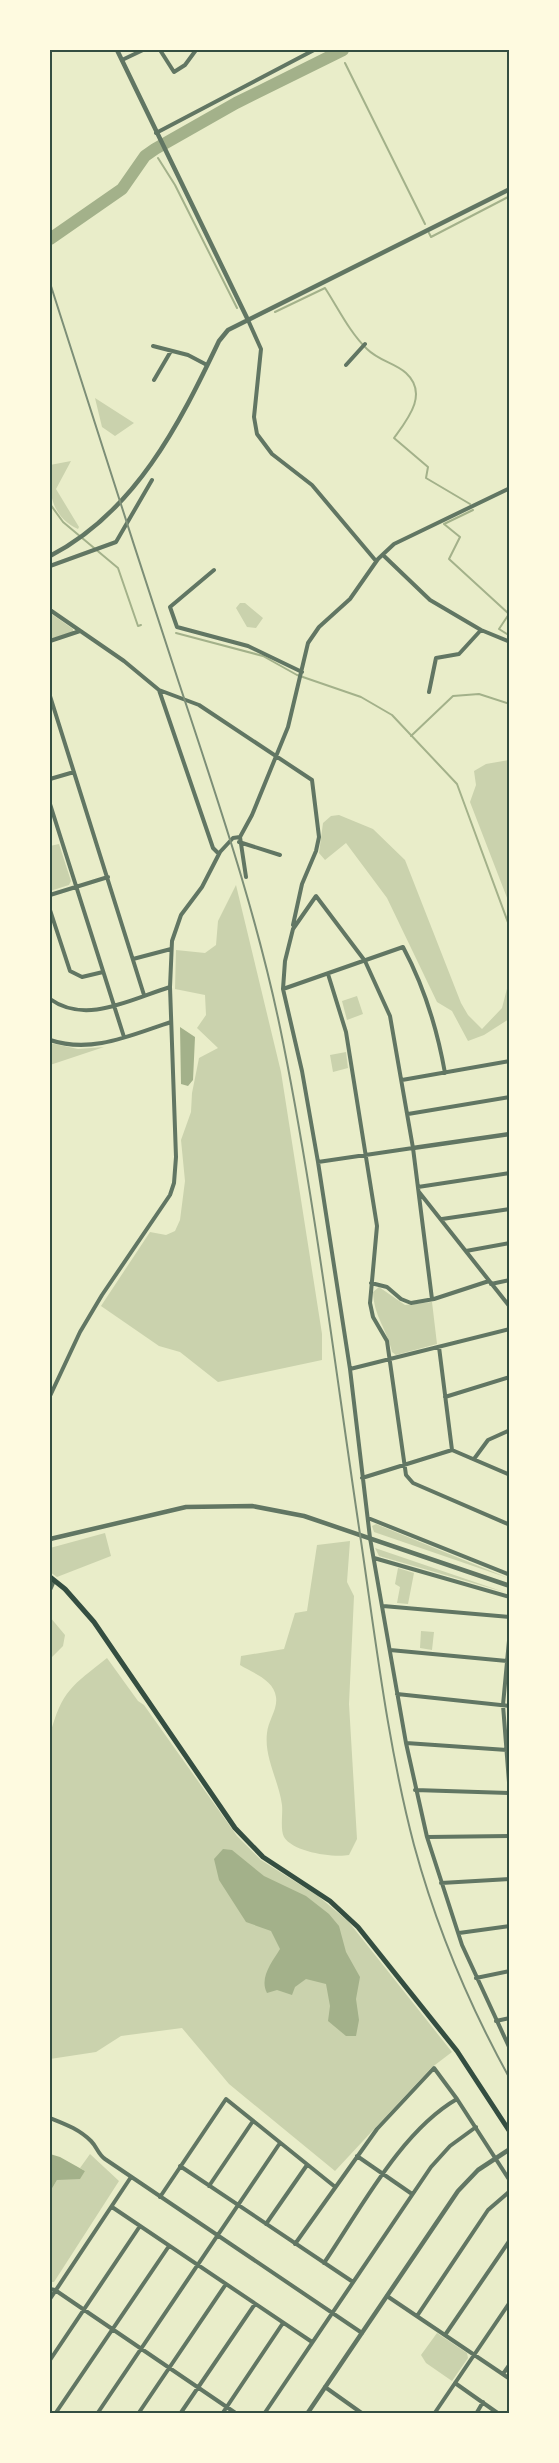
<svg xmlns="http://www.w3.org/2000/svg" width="559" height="2463" viewBox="0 0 559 2463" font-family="Cabin,sans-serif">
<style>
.green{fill:#cad2ad}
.water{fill:#a3b18a}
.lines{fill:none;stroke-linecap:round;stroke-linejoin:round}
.stream{stroke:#a3b18a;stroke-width:2}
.river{stroke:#a3b18a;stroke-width:12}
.minor{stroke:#617663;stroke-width:4}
.tertiary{stroke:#617663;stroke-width:4.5}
.primary{stroke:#344e41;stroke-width:5}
.rail{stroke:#7c8e77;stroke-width:2}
.neatline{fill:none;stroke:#344e41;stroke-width:2}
</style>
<rect width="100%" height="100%" fill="#e9edc9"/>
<path class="green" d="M95,398L134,423L115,436L102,427Z
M71,461L56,489L79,527L78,529C50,516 49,491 50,465Z
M240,603H245L263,618L256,628L247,627L236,608Z
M50,613L73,629V632L50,639Z
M509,760H510L509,903L470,802L476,785L474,771L486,764Z
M339,815L373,829L405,860L461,1003L468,1015L482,1029L502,1008L509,981V1019L484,1035L468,1041L452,1011L437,1002L387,898L346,843L325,860L319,853L323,823L331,816Z
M59,844L71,881L69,885L50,891V846Z
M236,885L281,1072L322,1334V1360L218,1382L180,1352L159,1346L101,1306L150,1232L166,1235L175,1231L180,1220L185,1181L181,1140L191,1112L192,1093L199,1058L218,1048L197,1028L206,1015L205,995L175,989L176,950L205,953L216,945L218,921Z
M357,996L363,1014L347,1020L342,1001Z
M50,1043L78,1049L104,1047L50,1065Z
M346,1052L348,1068L333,1072L330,1055Z
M379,1287L405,1305L432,1302L437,1344L396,1355L392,1352C387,1329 374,1317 373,1292Z
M376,1524L508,1578L374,1532L372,1526Z
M105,1533L111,1556L57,1577L50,1572V1548Z
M350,1541L347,1582L354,1596L349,1704L357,1839L349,1855C333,1858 293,1852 284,1837C280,1829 283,1814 282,1805C279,1781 264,1758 267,1733C268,1721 278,1709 276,1697C274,1680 253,1673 240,1665L241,1656L284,1649L295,1613L307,1611L317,1545Z
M375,1548L504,1592L379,1556Z
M398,1568L414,1573L408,1604L397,1603L400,1587L395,1584Z
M50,1617L65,1635L63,1646L50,1659Z
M421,1631L434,1632L432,1650L420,1648Z
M107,1658L138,1701L144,1705L237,1836L261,1860L318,1896L348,1921L452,2052L431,2068L335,2171L229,2084L182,2028L121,2036L96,2052L50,2059V1735C62,1690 72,1686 107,1658Z
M90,2154L119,2181L54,2282H50V2192L57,2180L85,2171L80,2168Z
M437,2333L467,2353L468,2358L452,2381L426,2363L421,2355Z"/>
<path class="water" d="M180,1027L195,1037L193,1080L188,1086L181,1084Z
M223,1849L232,1850L264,1876L306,1896L329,1914L339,1926L346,1952L360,1977L356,1999L359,2020L356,2036H346L328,2021L330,2006L326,1984L306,1979L295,1987L292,1995L277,1990L267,1993C259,1978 272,1962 280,1949L271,1931L246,1922L219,1880L214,1859Z
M50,2154L60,2157L85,2171L80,2179L57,2180L50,2192Z"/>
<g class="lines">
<path class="stream" d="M345,63L425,224
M158,158L175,185L237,308
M429,233L431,237L510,196
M275,312L325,288C338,308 350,333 367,349C379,361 395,363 406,373C429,394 407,420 394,438L428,467L426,478L470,504
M50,504L63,522L118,568L138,626L141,625
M473,510L444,524L460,537L449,559L509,614L499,629L510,636
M176,633L263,656L297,675L361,697L392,715L457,784L510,928
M411,736L453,696L479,694L510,704"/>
<path class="river" d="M50,239L122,189L145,156L155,149L236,103L343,50"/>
<path class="minor" d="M160,50L174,72L185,65L196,50
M122,60L143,50
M156,133L314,50
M248,320L261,349L254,417L257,434L272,454L312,485L376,561
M153,346L188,355L207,365
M346,365L365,344
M154,380L171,351
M383,555L430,600L481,630L510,642
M50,566L116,542L152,480
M214,570L170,607L177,627L248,646L302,672
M50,610L124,661L159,690L199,705L312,780L319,837L316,851L302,884L293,925
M50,641L80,631
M159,690L213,848L219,854
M429,692L436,658L459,654L481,630
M50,696L144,995
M50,779L74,772
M50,804L124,1037
M239,842L280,855
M246,877L240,837L252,815L288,727L308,643L319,627L350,599L378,559L394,544L510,488
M50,895L108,877
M50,910L70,971L82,977L103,972
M133,959L171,949
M328,974L346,1032L377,1226L370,1303L373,1317L387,1341L406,1475L413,1483L510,1525
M283,989L403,947C425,988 437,1028 445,1073
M50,999C86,1025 131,999 170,987
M510,1030V1039
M50,1040C92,1054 131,1035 171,1022
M402,1080L510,1061
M408,1114L510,1097
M318,1162L413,1148
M418,1187L510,1173
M419,1192L510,1307
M442,1219L510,1209
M466,1251L510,1243
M371,1283L387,1287L401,1299L411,1303L434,1299L489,1281
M491,1284L510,1280
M432,1299L413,1148L390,1016L365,961L316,896L293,929L285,961L283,989L302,1071L318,1162L350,1369L370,1538L406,1743L427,1837L462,1945L510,2049
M439,1347L452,1450
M350,1369L510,1329
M50,1396L80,1332L102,1295L170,1195L174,1183L176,1157L170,987L172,941L181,915L202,887L220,852L233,838L240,837
M445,1397L510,1377
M474,1459L488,1440L510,1430
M362,1478L452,1450L510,1475
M368,1518L510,1575
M374,1558L510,1597
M50,1590L54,1581
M383,1606L510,1617
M510,1630L503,1705L510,1795
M390,1650L507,1661
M397,1694L510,1706
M406,1743L507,1750
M415,1790L509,1793
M427,1837L510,1836
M441,1883L510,1879
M459,1933L510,1926
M476,1978L510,1971
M496,2021L510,2018
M50,2118C65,2124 79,2129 91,2141C97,2147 98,2154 105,2159L362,2333
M357,2156L412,2194
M180,2166L353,2282
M209,2186L253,2121
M160,2197L226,2099L334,2186
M112,2207L312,2342
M266,2224L307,2165
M295,2244L377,2129L434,2068L457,2099L510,2181
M324,2263C360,2210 401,2131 457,2099
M50,2289L55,2290L237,2414
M387,2296L510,2379
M50,2299L131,2177
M417,2316L488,2210L510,2191
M445,2335L510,2240
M50,2360L140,2226
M503,2374L510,2364
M455,2383L499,2414
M325,2387L363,2414
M55,2414L169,2246
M97,2414L280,2143
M138,2414L226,2284
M180,2414L255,2304
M222,2414L283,2323
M264,2414L431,2167L450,2146L476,2127
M434,2414L510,2302
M476,2414L483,2402"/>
<path class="tertiary" d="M117,50L247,318
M50,556C135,512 179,425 219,341L228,330L510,189
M413,1148L510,1134
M50,1539L186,1507L252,1506L304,1516L510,1586
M307,2414L458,2191L478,2170L510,2149"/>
<path class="primary" d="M50,1577L65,1589L94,1622L235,1828L263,1857L330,1901L358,1927L457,2051L510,2132"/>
<path class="rail" d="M50,283C93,416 135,550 179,683C218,801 259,920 283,1042C316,1207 336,1375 361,1541C376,1643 388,1746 414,1845C436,1926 469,2005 510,2079"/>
</g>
<rect width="559" height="2463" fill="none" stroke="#fefae0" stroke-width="102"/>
<rect x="51" y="51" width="457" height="2361" class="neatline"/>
</svg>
